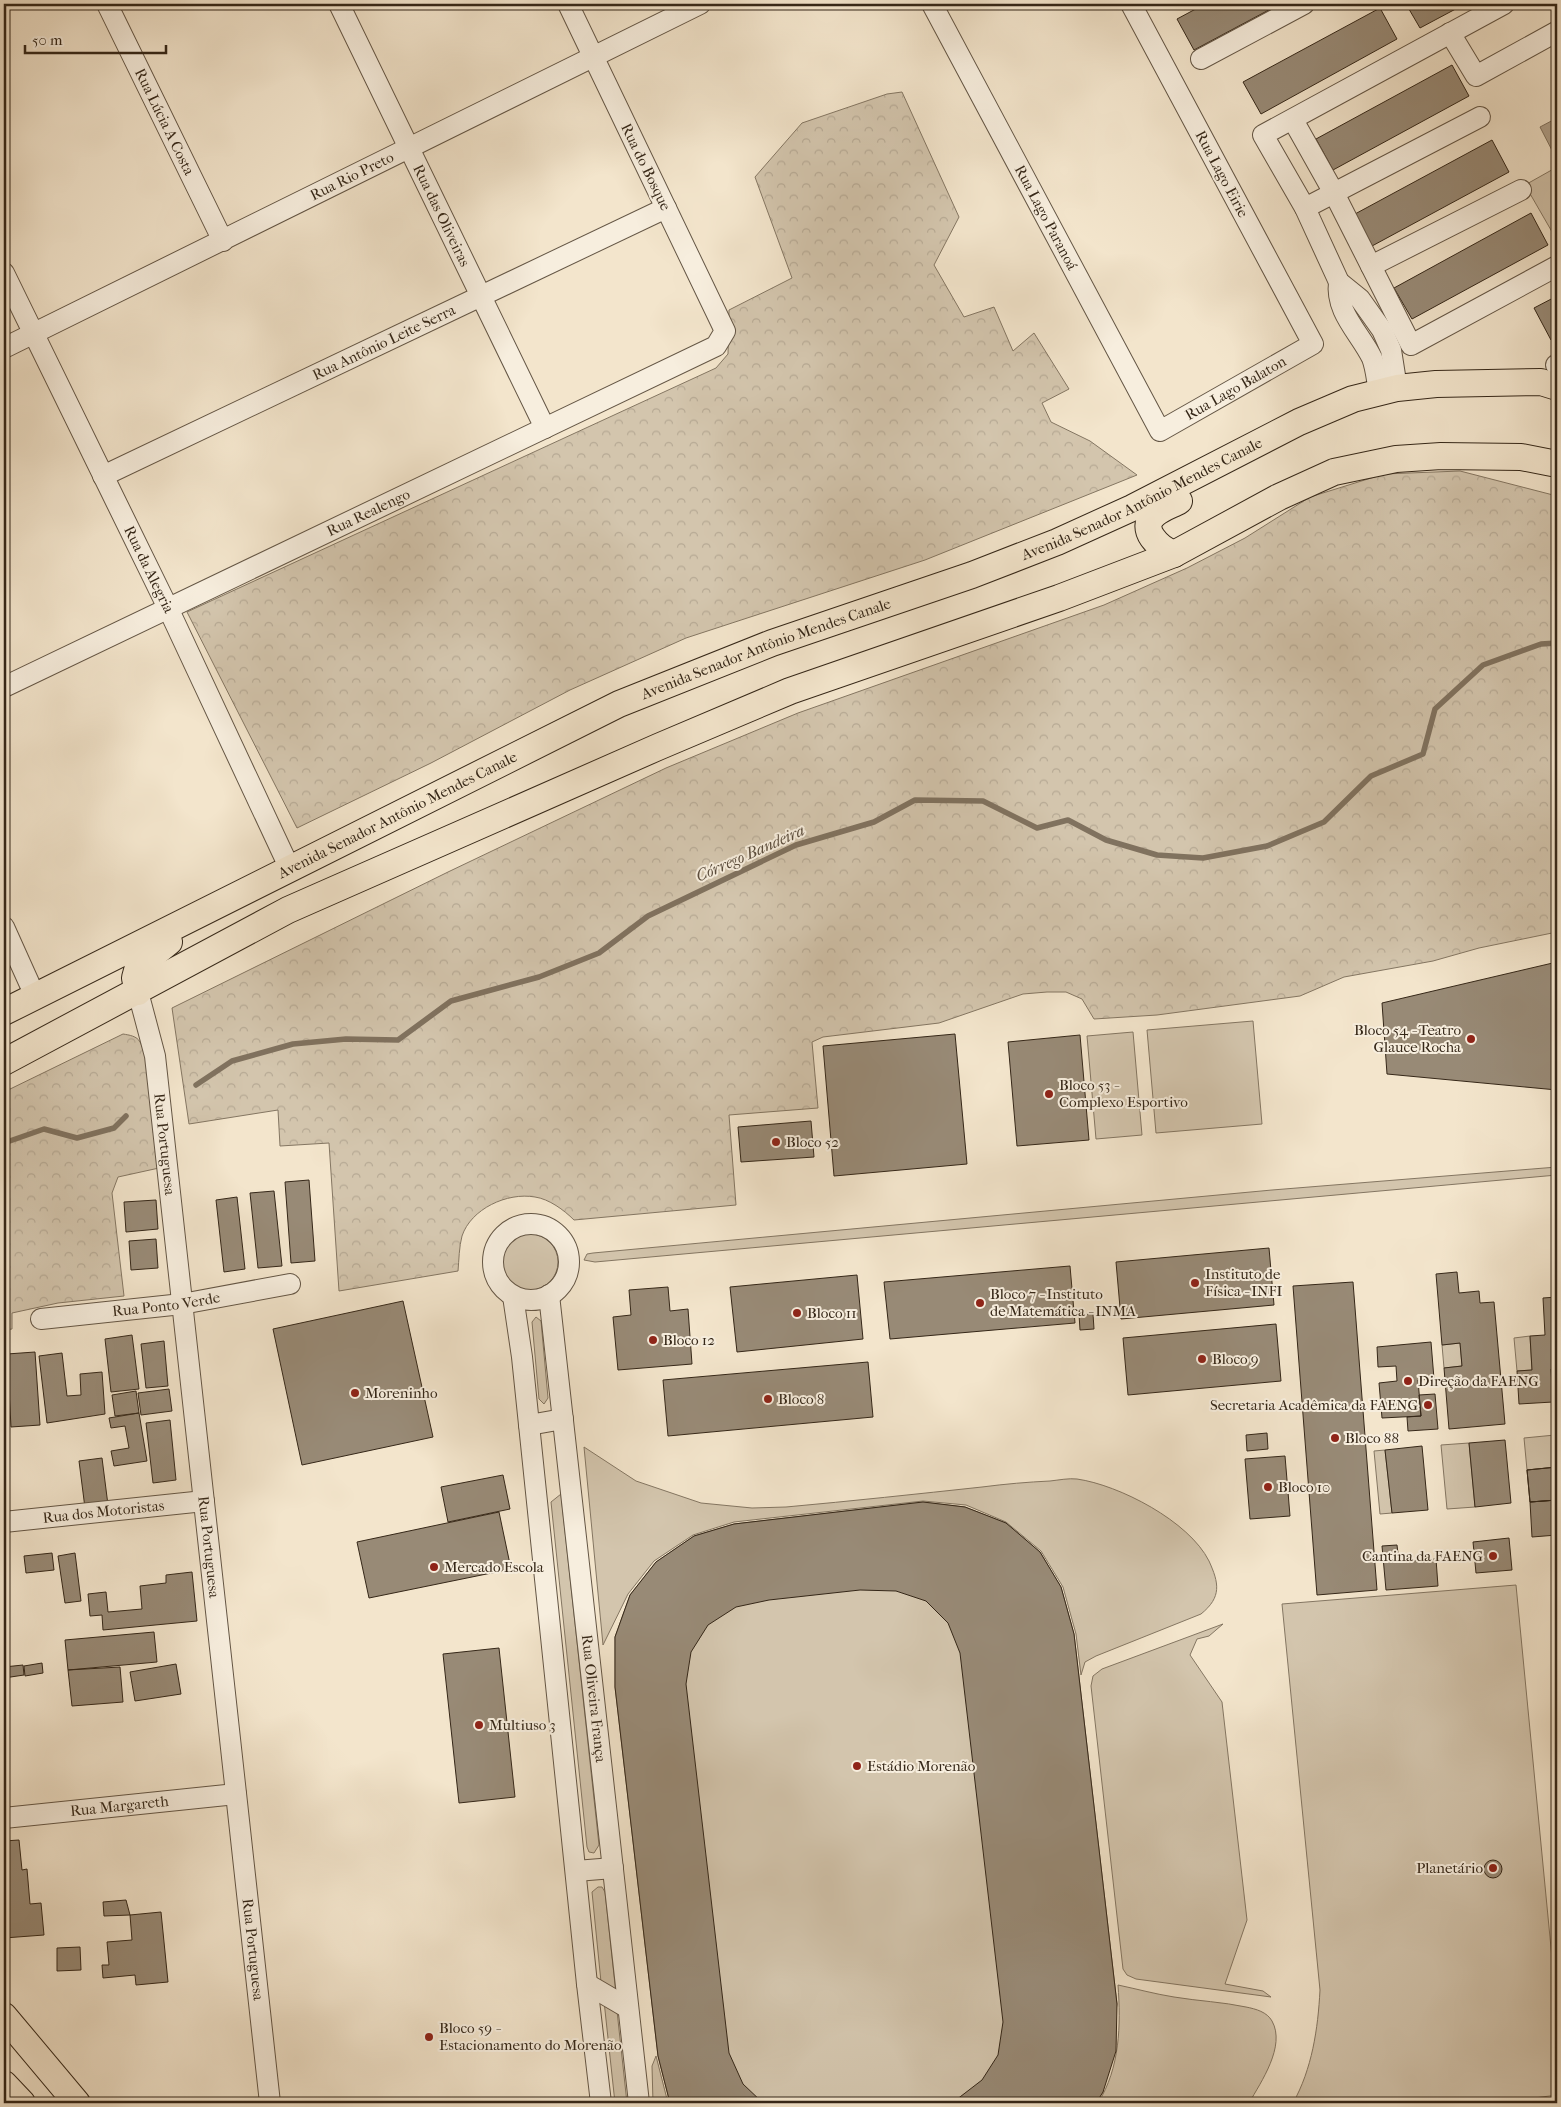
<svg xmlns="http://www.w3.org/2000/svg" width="1561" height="2107" viewBox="0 0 1561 2107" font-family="'IM FELL French Canon',serif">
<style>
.grass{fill:#d3c5ad;stroke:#847662}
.forest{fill:url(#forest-crowns);stroke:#847662}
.water{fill:#b2a48f;stroke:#80725f}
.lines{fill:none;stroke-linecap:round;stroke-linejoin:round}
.stream{stroke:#80725f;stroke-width:5.5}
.building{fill:#988a76;stroke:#352718}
.minor-casing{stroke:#645645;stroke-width:22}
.major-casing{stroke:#352718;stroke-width:28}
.minor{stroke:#f7eede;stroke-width:20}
.major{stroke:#f3e5cc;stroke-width:26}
.poi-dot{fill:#8f2418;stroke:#f7eede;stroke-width:2}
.labels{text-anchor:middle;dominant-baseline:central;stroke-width:4;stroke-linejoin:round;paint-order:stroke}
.street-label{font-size:15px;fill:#352718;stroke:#f7eede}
.poi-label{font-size:15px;fill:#352718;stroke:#f7eede;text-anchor:start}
.water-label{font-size:16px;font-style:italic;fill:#5a4c3c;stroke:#f7eede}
</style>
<defs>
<pattern id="forest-crowns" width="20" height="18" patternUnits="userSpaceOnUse" patternTransform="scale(1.25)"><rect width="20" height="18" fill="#d3c5ad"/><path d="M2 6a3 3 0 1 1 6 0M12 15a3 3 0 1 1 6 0" fill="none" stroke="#b6a994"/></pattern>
</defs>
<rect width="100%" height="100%" fill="#f3e5cc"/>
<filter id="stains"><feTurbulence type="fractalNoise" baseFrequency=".004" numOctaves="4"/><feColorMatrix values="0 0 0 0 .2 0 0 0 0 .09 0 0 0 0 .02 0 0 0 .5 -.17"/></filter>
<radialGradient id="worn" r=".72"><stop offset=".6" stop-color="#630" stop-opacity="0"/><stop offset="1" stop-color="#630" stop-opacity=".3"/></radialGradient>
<path class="grass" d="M1557,167V235L1555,237L1525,185Z
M1253,1021L1262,1124L1156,1133L1147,1030Z
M1133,1032L1142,1135L1096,1139L1087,1036Z
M1557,1167V1175L595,1262L584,1260L587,1254L593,1253L1272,1190Z
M502 1262a28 28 0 1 1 56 0a28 28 0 1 1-56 0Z
M536,1317L541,1321L548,1398L544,1404L539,1399L532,1322Z
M1530,1336L1532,1370L1517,1371L1514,1338Z
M1460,1343L1462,1366L1444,1368L1442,1345Z
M1555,1435L1557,1467L1527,1470L1524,1438Z
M1469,1443L1475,1507L1447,1509L1441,1445Z
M584,1447L636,1481L701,1503L752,1508L786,1507C852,1501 917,1494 982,1487C1005,1484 1028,1482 1050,1481C1059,1480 1069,1478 1077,1479C1119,1485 1189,1521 1209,1561C1219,1583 1222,1597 1201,1614L1096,1656L1085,1662L1081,1675L1076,1634L1063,1587L1041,1551L1006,1522L966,1505L923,1501L734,1522L693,1535L654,1561L628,1594L603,1645Z
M1385,1450L1392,1513L1380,1514L1374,1451Z
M561,1494L599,1845L594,1853L589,1852L587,1847L551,1502Z
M923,1502L965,1507L1006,1523L1040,1552L1061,1587L1074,1634L1117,2004L1103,2092L1096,2103H670L658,2056L615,1687V1637L630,1595L656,1562L694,1536L734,1524Z
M1516,1585L1557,2010V2095L1497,2103H1293C1312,2069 1318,2029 1320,1990L1282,1604Z
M1223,1624L1209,1636L1197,1639L1190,1655L1222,1702L1247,1920L1225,1984L1263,1991L1271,1997L1136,1979L1127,1975L1123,1969L1091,1686L1093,1676L1102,1669Z
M598,1887H602L605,1892L616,1994L601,1982L592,1892Z
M1118,1985C1137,1989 1155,1994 1174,1997C1198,2001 1223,2002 1246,2007C1256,2009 1267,2012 1272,2021C1286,2046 1261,2082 1249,2103H1098C1120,2068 1121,2025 1118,1985Z
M604,2001L617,2011L627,2103H615Z
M656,2056L668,2103H653L652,2066Z"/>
<path class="forest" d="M902,92L959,217L934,265L964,317L994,307L1013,351L1034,333L1069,389L1042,403L1051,422L1090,441L1137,475L925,560L686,638L570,690L431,763L297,828L187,612L716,368L728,354L729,310L792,278L755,177L802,123L887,94Z
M1460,471L1557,496V932L1479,948L1433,961L1344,977L1300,996L1157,1015L1094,1019L1082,999L1066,992H1047L1023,994L939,1023L823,1037L812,1042L818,1108L729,1115L736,1205L574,1220C564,1210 549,1199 535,1197C507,1192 471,1209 462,1236C459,1247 459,1260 458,1271L339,1291L329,1143L280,1146L278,1110L189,1124L172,1008L448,872L666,768L798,713L1104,605L1187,568L1245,538L1310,497L1384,474Z
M123,1034C129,1035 137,1036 140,1042C151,1059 156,1143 159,1168L118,1177L112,1193L124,1296L58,1303L12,1313V1329L4,1330V1092Z"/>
<path class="water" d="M1557,118V160L1540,127Z"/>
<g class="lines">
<path class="stream" d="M196,1085L232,1061L293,1044L346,1039L398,1040L451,1001L539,977L599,953L648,916L796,845L874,822L915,800L983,801L1037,828L1068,820L1106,840L1157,855L1203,858L1267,846L1324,822L1371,776L1423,754L1435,709L1483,665L1541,644L1557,643
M4,1143L44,1129L77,1138L114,1128L126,1116"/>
</g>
<path class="building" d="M1205,4H1280L1194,50L1177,19Z
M1406,4H1465L1420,28Z
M1380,8L1397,39L1261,114L1243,82Z
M1452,65L1469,96L1333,170L1316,139Z
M1492,140L1509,172L1372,246L1355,214Z
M1531,213L1548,245L1412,319L1394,288Z
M1557,296V336L1551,340L1534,308Z
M4,946L13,966L4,970Z
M1557,962V1090L1387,1074L1382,1003Z
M955,1034L967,1164L834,1176L823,1046Z
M1080,1035L1089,1140L1017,1146L1008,1042Z
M811,1121L814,1157L741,1162L738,1127Z
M309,1180L315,1261L291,1263L285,1182Z
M274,1191L282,1266L258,1268L250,1193Z
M237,1197L245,1269L224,1272L216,1200Z
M156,1200L158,1229L126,1232L124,1202Z
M156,1239L158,1268L131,1270L129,1241Z
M1269,1248L1274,1305L1121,1319L1116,1262Z
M1070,1266L1075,1323L890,1339L884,1282Z
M1457,1272L1459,1293L1479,1291L1480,1303L1494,1302L1505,1424L1449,1429L1444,1368L1462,1366L1460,1343L1442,1345L1436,1274Z
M857,1275L863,1339L737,1352L730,1287Z
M1353,1282L1377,1590L1317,1595L1293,1286Z
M668,1287L670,1311L688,1309L692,1364L618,1370L613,1317L631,1315L629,1290Z
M1557,1297V1369H1551L1553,1402L1519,1404L1517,1371L1532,1370L1530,1336L1545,1335L1543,1298Z
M403,1301L433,1437L302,1465L273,1329Z
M1079,1314H1093L1094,1329L1080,1330Z
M1276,1324L1281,1381L1128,1395L1123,1338Z
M132,1335L139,1389L111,1392L105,1339Z
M164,1341L168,1386L146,1388L141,1344Z
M1431,1342L1434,1379L1418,1380L1421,1416L1382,1418L1379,1383L1397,1381L1396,1366L1378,1367L1377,1347Z
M35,1352L40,1425L11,1427L7,1354Z
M62,1353L67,1396L81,1395L80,1374L102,1372L105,1414L47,1423L39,1356Z
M868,1362L873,1417L668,1436L663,1380Z
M169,1389L172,1411L141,1415L138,1393Z
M136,1391L139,1413L115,1416L112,1395Z
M1435,1394L1438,1429L1408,1431L1407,1417L1421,1416L1419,1395Z
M139,1413L147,1461L114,1466L111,1451L129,1448L125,1426L111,1428L109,1418Z
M170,1420L176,1480L153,1483L146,1423Z
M1267,1433L1268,1449L1247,1451L1246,1435Z
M1505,1440L1511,1503L1475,1507L1469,1443Z
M1422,1446L1428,1510L1392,1513L1385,1450Z
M1285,1456L1290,1516L1250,1519L1245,1459Z
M102,1458L108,1505L85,1508L79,1461Z
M1557,1467V1500L1530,1502L1527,1470Z
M1557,1467V1500L1530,1502L1527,1470Z
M503,1475L510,1509L448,1522L441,1487Z
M1557,1500V1535L1532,1537L1530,1502Z
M923,1502L965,1507L1006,1523L1040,1552L1061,1587L1074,1634L1117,2004L1116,2051L1103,2092L1096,2103H940L956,2100L982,2080L998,2055L1003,2022L960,1653L948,1623L926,1601L896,1591L860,1590L769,1600L736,1607L708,1625L691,1652L686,1684L729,2053L743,2084L763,2103H670L658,2056L615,1687V1637L630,1595L656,1562L694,1536L734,1524Z
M499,1512L511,1569L369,1598L357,1542Z
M1509,1538L1512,1570L1476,1573L1473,1542Z
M1397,1545L1399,1562L1436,1559L1438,1586L1386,1590L1382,1546Z
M52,1553L54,1570L26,1573L24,1556Z
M75,1553L81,1601L65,1603L58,1556Z
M192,1572L197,1621L103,1630L102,1615L90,1616L88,1594L106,1592L108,1612L142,1609L140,1586L166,1583V1575Z
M154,1632L157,1662L68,1670L65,1640Z
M499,1648L515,1797L459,1803L443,1654Z
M42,1663L43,1673L25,1676L24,1666Z
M176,1664L181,1694L135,1701L130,1672Z
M23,1665L24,1675L4,1678V1667Z
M120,1667L123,1702L72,1706L68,1670Z
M19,1840L22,1870L27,1869L30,1904L41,1903L44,1935L4,1938V1841Z
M1484 1869a9 9 0 1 1 18 0a9 9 0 1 1-18 0Z
M126,1900L130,1915L104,1916L103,1902Z
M161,1912L168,1982L136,1985L135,1975L103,1978L102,1965H109L107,1942L132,1940L130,1915Z
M80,1947L81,1970L57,1971V1948Z"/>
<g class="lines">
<defs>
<g id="minor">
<path id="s1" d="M107,4L223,241"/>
<path id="s2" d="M339,4L545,428"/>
<path id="s3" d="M932,4L1160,431L1313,344L1131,4"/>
<path d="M1450,33L1476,76L1556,32"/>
<path d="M1201,59L1304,4"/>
<path d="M1293,120L1334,193L1411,345L1557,266"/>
<path d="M1305,208L1480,117"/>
<path d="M1371,266L1521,190"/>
<path id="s4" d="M4,273L168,608L290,869"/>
<path d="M1339,282C1335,312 1360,333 1372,358C1376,368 1377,382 1379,392"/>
<path id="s5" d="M4,348L700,4"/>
<path d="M1556,365H1557"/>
<path d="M1397,388L1391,350L1382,330L1360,299L1339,282L1305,208L1263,135L1504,4"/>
<path id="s6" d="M103,476L666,208"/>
<path id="s7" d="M4,687L716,346L725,331L568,4"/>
<path d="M4,927L35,996"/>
<path id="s8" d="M138,992L155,1056L270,2103"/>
<circle cx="531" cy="1262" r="38"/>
<path id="s9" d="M549,1295L639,2103"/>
<path d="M513,1296L522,1357L587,1984L601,2103"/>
<path id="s10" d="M41,1319L182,1304L290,1284"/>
<path d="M529,1425L563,1419"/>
<path id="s11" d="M4,1522L204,1501"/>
<path id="s12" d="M4,1818L236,1794"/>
<path d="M576,1871L613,1868"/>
<path d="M587,1984L628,2008"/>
</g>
<g id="major">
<path d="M1174,554C1160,549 1137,529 1155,514C1162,508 1172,505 1179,501"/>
<path d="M138,992L135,978L138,967L169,942"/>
<path id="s13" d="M4,1012L619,704L772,643L972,575L1057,542L1132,508L1299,422L1353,399L1397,388L1436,384L1541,382L1557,387"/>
<path d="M4,1062L288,910L658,747L790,691L1059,598L1174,554L1279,497L1334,472L1396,459L1441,456L1521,457L1557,464"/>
<path d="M4,2016L77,2103"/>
<path d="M4,2084L22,2103"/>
</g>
</defs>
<use href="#minor" class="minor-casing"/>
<use href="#major" class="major-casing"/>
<use href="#minor" class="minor"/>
<use href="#major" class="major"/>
</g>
<g class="poi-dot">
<circle cx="1471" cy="1039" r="5"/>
<circle cx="1049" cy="1094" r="5"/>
<circle cx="776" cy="1142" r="5"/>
<circle cx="1195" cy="1283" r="5"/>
<circle cx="980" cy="1303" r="5"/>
<circle cx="797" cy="1313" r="5"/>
<circle cx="653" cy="1340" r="5"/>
<circle cx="1202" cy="1359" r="5"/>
<circle cx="1408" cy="1381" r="5"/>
<circle cx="355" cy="1393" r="5"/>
<circle cx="768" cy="1399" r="5"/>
<circle cx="1428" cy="1405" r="5"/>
<circle cx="1335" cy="1438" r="5"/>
<circle cx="1268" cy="1487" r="5"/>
<circle cx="1493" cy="1556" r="5"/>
<circle cx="434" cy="1567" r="5"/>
<circle cx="479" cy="1725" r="5"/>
<circle cx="857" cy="1766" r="5"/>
<circle cx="1493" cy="1868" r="5"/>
<circle cx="429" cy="2037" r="5"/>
</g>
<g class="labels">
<g class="street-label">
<text stroke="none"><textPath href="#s1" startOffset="131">Rua Lúcia A Costa</textPath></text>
<text transform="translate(646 167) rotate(64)">Rua do Bosque</text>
<text transform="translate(1222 174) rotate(62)">Rua Lago Eirie</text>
<text stroke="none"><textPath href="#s5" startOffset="388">Rua Rio Preto</textPath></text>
<text stroke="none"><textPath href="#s2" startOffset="235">Rua das Oliveiras</textPath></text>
<text stroke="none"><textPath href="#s3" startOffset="242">Rua Lago Paranoá</textPath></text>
<text stroke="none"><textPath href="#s6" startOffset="311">Rua Antônio Leite Serra</textPath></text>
<text stroke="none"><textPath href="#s3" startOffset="571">Rua Lago Balaton</textPath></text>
<text stroke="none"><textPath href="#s13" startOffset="1250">Avenida Senador Antônio Mendes Canale</textPath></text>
<text stroke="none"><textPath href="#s7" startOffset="404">Rua Realengo</textPath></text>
<text stroke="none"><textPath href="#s4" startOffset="330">Rua da Alegria</textPath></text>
<text stroke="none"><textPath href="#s13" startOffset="845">Avenida Senador Antônio Mendes Canale</textPath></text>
<text stroke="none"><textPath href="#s13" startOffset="440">Avenida Senador Antônio Mendes Canale</textPath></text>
<text stroke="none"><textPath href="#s8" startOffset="155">Rua Portuguesa</textPath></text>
<text stroke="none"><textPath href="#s10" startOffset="126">Rua Ponto Verde</textPath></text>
<text stroke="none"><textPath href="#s11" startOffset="100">Rua dos Motoristas</textPath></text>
<text stroke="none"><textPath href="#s8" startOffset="560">Rua Portuguesa</textPath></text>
<text stroke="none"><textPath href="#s9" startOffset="406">Rua Oliveira França</textPath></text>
<text stroke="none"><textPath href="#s12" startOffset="116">Rua Margareth</textPath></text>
<text stroke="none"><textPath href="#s8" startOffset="965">Rua Portuguesa</textPath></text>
</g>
<g class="poi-label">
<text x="1461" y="1030" text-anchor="end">Bloco 54 - Teatro<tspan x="1461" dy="17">Glauce Rocha</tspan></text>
<text x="1059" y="1085">Bloco 53 -<tspan x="1059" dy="17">Complexo Esportivo</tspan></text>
<text x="786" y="1142">Bloco 52</text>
<text x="1205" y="1274">Instituto de<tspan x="1205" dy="17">Física - INFI</tspan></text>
<text x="990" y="1294">Bloco 7 - Instituto<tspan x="990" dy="17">de Matemática - INMA</tspan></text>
<text x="807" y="1313">Bloco 11</text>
<text x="663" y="1340">Bloco 12</text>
<text x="1212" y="1359">Bloco 9</text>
<text x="1418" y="1381">Direção da FAENG</text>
<text x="365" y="1393">Moreninho</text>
<text x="778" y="1399">Bloco 8</text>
<text x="1418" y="1405" text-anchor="end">Secretaria Acadêmica da FAENG</text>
<text x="1345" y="1438">Bloco 88</text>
<text x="1278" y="1487">Bloco 10</text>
<text x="1483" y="1556" text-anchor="end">Cantina da FAENG</text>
<text x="444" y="1567">Mercado Escola</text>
<text x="489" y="1725">Multiuso 3</text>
<text x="867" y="1766">Estádio Morenão</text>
<text x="1483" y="1868" text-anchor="end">Planetário</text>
<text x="439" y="2028">Bloco 59 -<tspan x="439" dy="17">Estacionamento do Morenão</tspan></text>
</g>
<g class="water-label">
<text transform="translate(750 853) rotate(-24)">Córrego Bandeira</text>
</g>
</g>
<rect width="1561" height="2107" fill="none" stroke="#f3e5cc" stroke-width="20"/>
<rect x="5" y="5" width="1551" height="2097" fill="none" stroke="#352718" stroke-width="2.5"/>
<rect x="10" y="10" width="1541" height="2087" fill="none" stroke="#352718"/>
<path d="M25 45v8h141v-8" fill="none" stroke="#352718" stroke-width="2.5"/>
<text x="32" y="45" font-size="15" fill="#352718" stroke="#f7eede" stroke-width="4" paint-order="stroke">50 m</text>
<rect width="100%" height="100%" filter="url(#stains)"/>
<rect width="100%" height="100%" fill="url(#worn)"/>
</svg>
